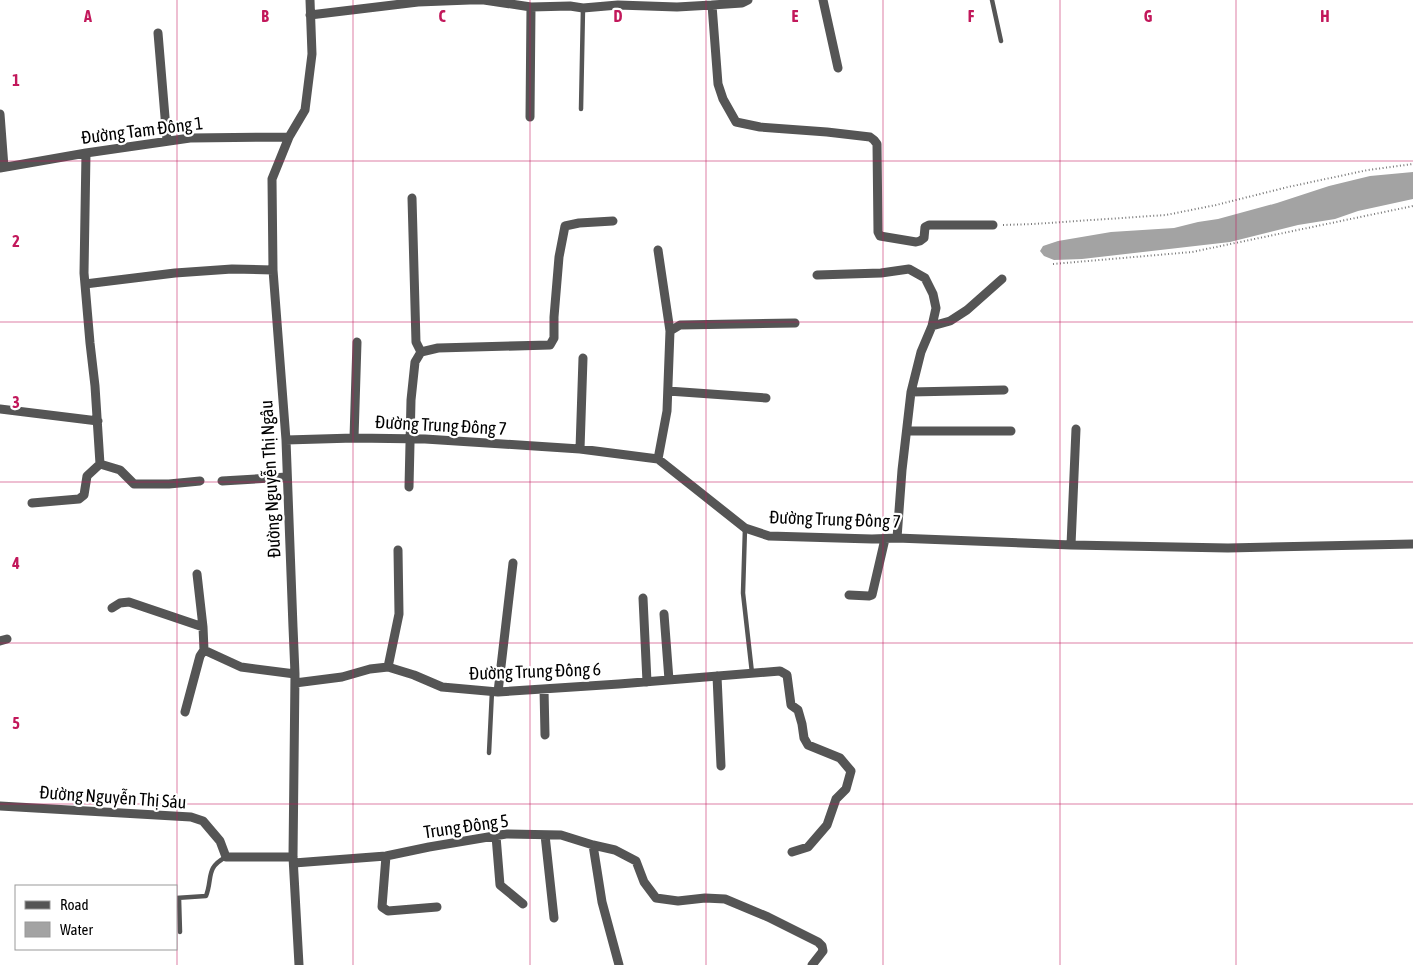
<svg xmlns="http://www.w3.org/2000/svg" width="1413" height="965" viewBox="0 0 1413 965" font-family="'Asap Condensed',sans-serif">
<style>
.water{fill:#a3a3a3}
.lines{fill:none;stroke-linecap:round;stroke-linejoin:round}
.path{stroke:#777;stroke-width:2;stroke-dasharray:1 2.5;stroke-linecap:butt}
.lane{stroke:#555;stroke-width:4.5}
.street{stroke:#555;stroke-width:9}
.grid{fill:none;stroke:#c2185b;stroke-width:1;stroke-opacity:0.55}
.labels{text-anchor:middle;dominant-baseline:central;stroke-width:4.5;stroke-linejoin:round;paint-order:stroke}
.street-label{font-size:18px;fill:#000;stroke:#fff}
.grid-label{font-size:16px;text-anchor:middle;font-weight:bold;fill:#c2185b;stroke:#fff;stroke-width:4.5;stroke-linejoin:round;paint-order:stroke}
</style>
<rect width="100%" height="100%" fill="#fff"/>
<path class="water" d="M1413,172V199L1358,211L1335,219L1298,225L1230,242L1082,259L1054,260L1044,256L1040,251L1043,246L1058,241L1111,232L1174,228L1198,222L1218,219L1277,203L1329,186L1370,176Z"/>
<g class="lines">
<path class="path" d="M1003,225L1033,224L1166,215L1216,205L1288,187L1368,170L1413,164
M1053,264L1192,252L1413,206"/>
<path class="lane" d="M992,0L1001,41
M581,109L583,8
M745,528L743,593L752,673
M489,753L492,691
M176,898L206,896C213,878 205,868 226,857
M179,898L180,932"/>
<path class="street" d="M823,0L838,68
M712,5L718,84L723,99L736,122L760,127L827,132L870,137L874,140L877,144L878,232L880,236L916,242L920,241L924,238L925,227L929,225H993
M310,15L418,2L470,0H484L531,7L570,6L583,8L618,5L677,7L712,5L742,3L748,0
M158,33L167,141
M0,114L4,167
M530,117L531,7
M86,153L84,273L90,343L95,386L100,464L120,470L134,484H169L200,481
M0,168L86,153L190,138L289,137
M412,198L416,342L421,352
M817,275L881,273L909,269L925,278L933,294L936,308L932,326L921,352L911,392L902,470L897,538
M85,284L175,273L232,269L273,270
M932,326L950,321L967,310L1002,279
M670,331L680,325L795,323
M668,391L766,398
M911,392L1004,390
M0,409L98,421
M907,431H1011
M354,438L357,342
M286,440L354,438L425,439L580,449L658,459L745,528L769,536L872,539L897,538L1071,545L1228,548L1413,544
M580,449L583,358
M658,459L667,411L670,331L658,250
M222,481L287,477
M409,487L411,400L415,362L421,352L438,348L550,345L554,338V317L559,257L565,226L579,223L613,221
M32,503L79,499L84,495L87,476L100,464
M1071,545L1076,429
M197,574L203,627L204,650
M849,595L869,596L872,595L885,539
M643,598L647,682
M112,608L120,603L129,602L203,627
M664,614L669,680
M0,641L7,639
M388,667L399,614L398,550
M717,676L721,766
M295,683L342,677L370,669L388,667L414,675L442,687L498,692L619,684L780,671L787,675L791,705L798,710L802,724L804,738L808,745L840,758L851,771L846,789L836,799L827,825L808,847L792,852
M544,689L545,735
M498,692L513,563
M185,712L200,656L204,650L241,667L295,674
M0,806L191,817L203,821L220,841L226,857H293
M545,835L554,918
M496,836L500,885L523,904
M593,845L602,902L619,965
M386,856L382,907L388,911L437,907
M294,863L386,856L429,847L506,834L561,835L593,845L615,850L636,861L644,882L656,898L678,901L705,898L725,899L768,917L818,942L822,946L823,951L812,965
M299,965L293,857L295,674L293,627L286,440L273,270L272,179L289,137L305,110L312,54L310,0"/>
</g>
<path class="grid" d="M177,0V965M353,0V965M530,0V965M706,0V965M883,0V965M1060,0V965M1236,0V965M0,161H1413M0,322H1413M0,482H1413M0,643H1413M0,804H1413"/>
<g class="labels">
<g class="street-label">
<text transform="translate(142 130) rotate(-7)">Đường Tam Đông 1</text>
<text transform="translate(441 425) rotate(3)">Đường Trung Đông 7</text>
<text transform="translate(270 479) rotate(-93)">Đường Nguyễn Thị Ngâu</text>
<text transform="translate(835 519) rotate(2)">Đường Trung Đông 7</text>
<text transform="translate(535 671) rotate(-2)">Đường Trung Đông 6</text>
<text transform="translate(113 797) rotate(4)">Đường Nguyễn Thị Sáu</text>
<text transform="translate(466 826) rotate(-8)">Trung Đông 5</text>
</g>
</g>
<g class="grid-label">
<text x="88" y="22">A</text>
<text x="265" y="22">B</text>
<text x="442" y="22">C</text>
<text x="618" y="22">D</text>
<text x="795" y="22">E</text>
<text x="971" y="22">F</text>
<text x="1148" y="22">G</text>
<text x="1325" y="22">H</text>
<text x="16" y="86">1</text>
<text x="16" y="247">2</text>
<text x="16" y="408">3</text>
<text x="16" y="569">4</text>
<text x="16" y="729">5</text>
</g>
<rect x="15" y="885" width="162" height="65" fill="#ffffff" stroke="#999999"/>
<rect x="25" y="901" width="25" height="8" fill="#555555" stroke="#999999"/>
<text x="60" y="910" font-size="15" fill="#000000">Road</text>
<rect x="25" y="922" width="25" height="15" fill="#a3a3a3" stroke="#999999"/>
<text x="60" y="935" font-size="15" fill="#000000">Water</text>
</svg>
